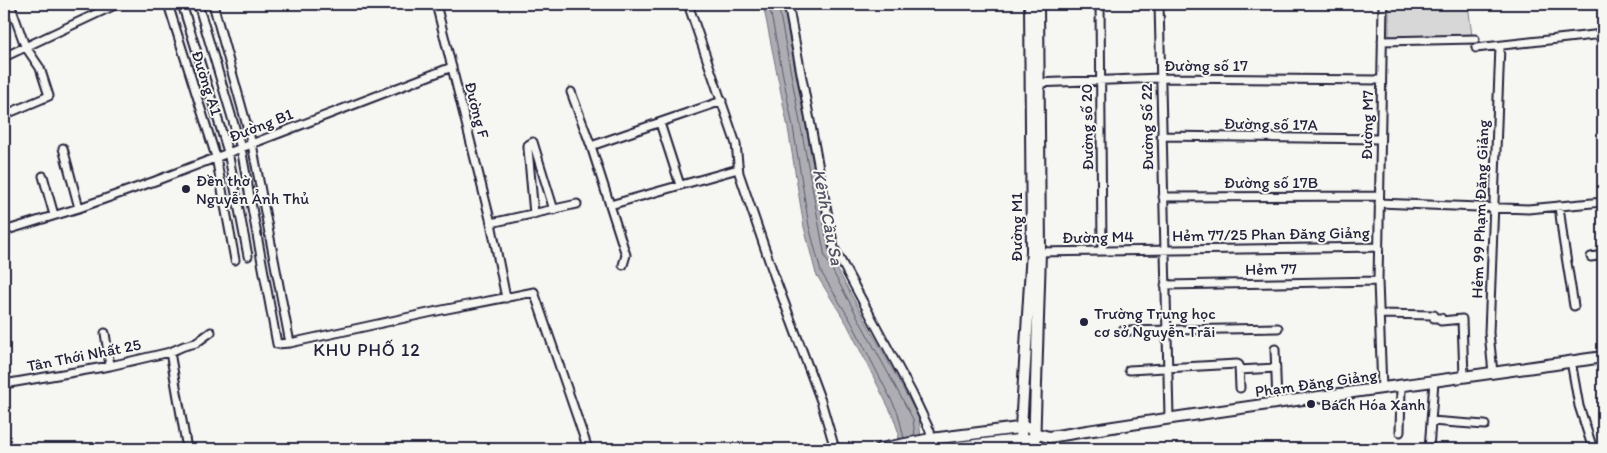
<svg xmlns="http://www.w3.org/2000/svg" width="1607" height="453" viewBox="0 0 1607 453" font-family="Itim,sans-serif">
<style>
.green{fill:#d7d7d7;stroke:#7c7c89}
.water{fill:#adadb3;stroke:#757583}
.lines{fill:none;stroke-linecap:round;stroke-linejoin:round}
.shore{stroke:#5a5a6b;stroke-width:1}
.street-casing{stroke:#22223b;stroke-width:11}
.secondary-casing{stroke:#22223b;stroke-width:14}
.street{stroke:#f6f6f2;stroke-width:7}
.secondary{stroke:#f6f6f2;stroke-width:10}
.poi-dot{fill:#22223b;stroke:#f6f6f2;stroke-width:2}
.labels{text-anchor:middle;dominant-baseline:central;stroke-width:4;stroke-linejoin:round;paint-order:stroke}
.street-label{font-size:16px;fill:#22223b;stroke:#f6f6f2}
.poi-label{font-size:16px;fill:#22223b;stroke:#f6f6f2;text-anchor:start}
.water-label{font-size:18px;font-style:italic;fill:#535365;stroke:#f6f6f2}
.neighbourhood-label{font-size:18px;letter-spacing:1px;fill:#22223b;stroke:#f6f6f2}
</style>
<rect width="100%" height="100%" fill="#f6f6f2"/>
<filter id="ink" filterUnits="userSpaceOnUse"><feTurbulence type="fractalNoise" baseFrequency=".02" numOctaves="2"/><feDisplacementMap in="SourceGraphic" scale="10" xChannelSelector="R" yChannelSelector="G"/><feConvolveMatrix kernelMatrix="1 2 1 2 8 2 1 2 1" color-interpolation-filters="sRGB"/></filter>
<g filter="url(#ink)">
<path class="green" d="M1389,4H1468L1472,36L1393,37L1389,35Z"/>
<path class="water" d="M763,4H783L830,256L919,418L922,449H898L899,434L893,416L847,324L816,274L804,227L788,128Z"/>
<g class="lines">
<path class="shore" d="M769,4L793,127L809,226L821,272L851,321L898,413L904,438
M778,4L825,257L913,419L915,436"/>
<defs>
<path id="street" d="M168,4L216,157L235,260
M182,4L228,152L248,256
M198,4L241,148L277,344L290,343L442,310L534,292L588,449
M213,4L252,144L290,343
M436,4L491,223L506,298
M688,4L736,144L739,173L774,275L821,401L835,449
M788,4L834,248L912,393L930,431L931,439
M1100,4L1102,250
M1159,4L1169,417
M1382,41L1475,39
M1476,48L1603,34
M4,57L117,4
M1036,83L1160,78L1381,80
M571,92L591,146L626,255L623,265
M4,115L49,96L40,68L25,46L10,4
M660,123L680,185
M1161,136L1380,139
M591,146L722,101
M63,148L79,208
M43,176L54,215
M1163,197L1379,196
M1379,203L1528,209L1603,202
M610,205L738,169
M1559,206L1563,238L1574,306
M534,214L528,149V145L533,142L554,210
M491,223L577,204
M4,231L79,208L155,181L452,67
M1036,252L1379,247
M1591,257L1603,255
M1165,285L1378,281
M1379,314L1434,315V318H1441V321L1462,319L1464,377
M1122,331L1278,328
M105,333L110,366
M1275,349L1277,403
M170,352L187,449
M1571,361L1579,406L1593,449
M1129,370L1237,364L1239,365L1240,388
M1239,370L1276,368
M1493,373L1489,333L1500,46
M4,384L110,366L170,352L184,346L196,343L211,332
M1382,389L1378,281L1383,4
M1431,421L1485,425
M1400,432L1401,387
M1429,449L1434,381"/>
<path id="secondary" d="M1034,433L1049,437C1233,407 1419,384 1603,357
M880,449L931,439L1027,427
M941,449L1027,439
M1022,449L1021,427L1032,251L1030,4
M1034,449L1040,252L1038,4"/>
</defs>
<use href="#street" class="street-casing"/>
<use href="#secondary" class="secondary-casing"/>
<use href="#street" class="street"/>
<use href="#secondary" class="secondary"/>
</g>
</g>
<g class="poi-dot">
<circle cx="186" cy="189" r="5"/>
<circle cx="1084" cy="322" r="5"/>
<circle cx="1311" cy="404" r="5"/>
</g>
<g class="labels">
<g class="street-label">
<text x="1206" y="65">Đường số 17</text>
<text transform="translate(207 83) rotate(72)">Đường A1</text>
<text transform="translate(477 110) rotate(76)">Đường F</text>
<text transform="translate(1271 124) rotate(1)">Đường số 17A</text>
<text transform="translate(261 125) rotate(-21)">Đường B1</text>
<text transform="translate(1367 125) rotate(-89)">Đường M7</text>
<text transform="translate(1087 127) rotate(-91)">Đường số 20</text>
<text transform="translate(1147 127) rotate(-91)">Đường Số 22</text>
<text x="1271" y="182">Đường số 17B</text>
<text transform="translate(1480 209) rotate(-88)">Hẻm 99 Phạm Đăng Giảng</text>
<text transform="translate(1016 227) rotate(-90)">Đường M1</text>
<text transform="translate(1271 234) rotate(-1)">Hẻm 77/25 Phan Đăng Giảng</text>
<text transform="translate(1098 237) rotate(-1)">Đường M4</text>
<text transform="translate(1271 269) rotate(-1)">Hẻm 77</text>
<text transform="translate(84 355) rotate(-11)">Tân Thới Nhất 25</text>
<text transform="translate(1316 383) rotate(-8)">Phạm Đăng Giảng</text>
</g>
<g class="poi-label">
<text x="196" y="180">Đền thờ<tspan x="196" dy="18">Nguyễn Ảnh Thủ</tspan></text>
<text x="1094" y="313">Trường Trung học<tspan x="1094" dy="18">cơ sở Nguyễn Trãi</tspan></text>
<text x="1321" y="404">Bách Hóa Xanh</text>
</g>
<g class="water-label">
<text transform="translate(828 217) rotate(79)">Kênh Cầu Sa</text>
</g>
<g class="neighbourhood-label">
<text x="367" y="350">KHU PHỐ 12</text>
</g>
</g>
<rect width="1607" height="453" fill="none" stroke="#f6f6f2" stroke-width="20"/>
<rect x="10" y="10" width="1587" height="433" fill="none" stroke="#22223b" stroke-width="2" filter="url(#ink)"/>
</svg>
